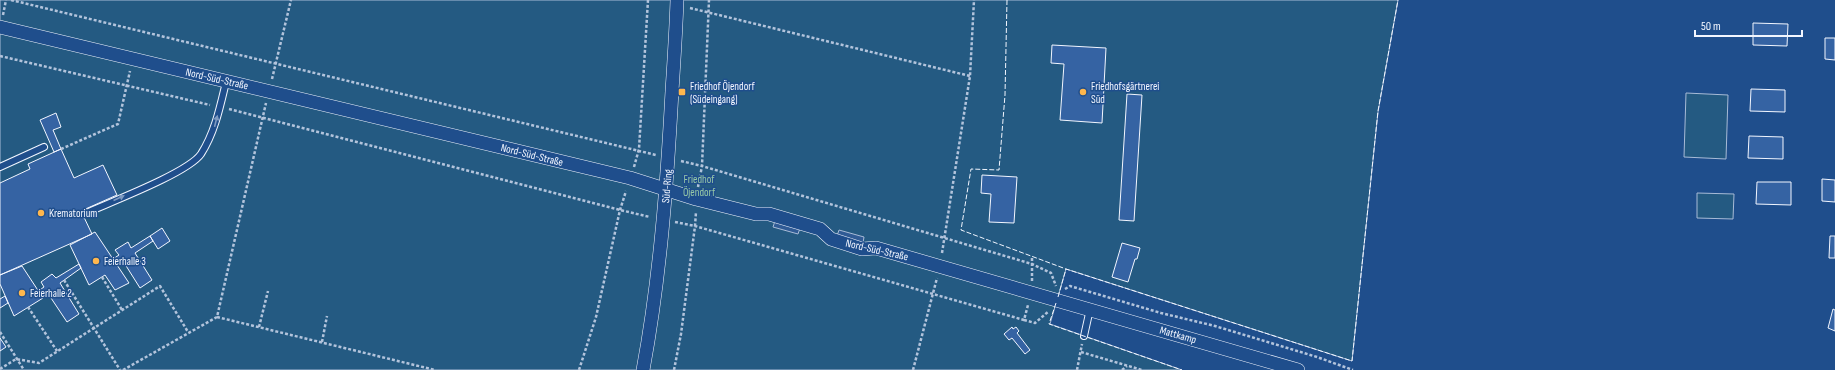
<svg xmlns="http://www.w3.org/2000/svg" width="1835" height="370" viewBox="0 0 1835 370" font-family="'Sofia Sans Condensed',sans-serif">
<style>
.green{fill:#245a82;stroke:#a8bbd7}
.parking{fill:#305b95;stroke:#a8bbd7}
.building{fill:#3563a3;stroke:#f2f6ff}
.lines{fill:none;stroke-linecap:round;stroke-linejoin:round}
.service-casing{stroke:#f2f6ff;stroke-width:8}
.minor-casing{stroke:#f2f6ff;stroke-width:14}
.path{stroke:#b3c4dc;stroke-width:2.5;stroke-dasharray:3 2;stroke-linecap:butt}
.service{stroke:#1f4e8c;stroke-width:6}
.minor{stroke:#1f4e8c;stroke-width:13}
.fence{stroke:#f2f6ff;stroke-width:1;stroke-dasharray:5 2;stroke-linecap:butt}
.oneway{fill:#7e9ac0}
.poi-dot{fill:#ffb74d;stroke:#1f4e8c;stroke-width:1.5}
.labels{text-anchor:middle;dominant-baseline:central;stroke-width:3;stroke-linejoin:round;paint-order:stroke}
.street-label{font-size:11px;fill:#f2f6ff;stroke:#1f4e8c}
.poi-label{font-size:11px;fill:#f2f6ff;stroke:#1f4e8c;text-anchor:start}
.park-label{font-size:11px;fill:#97c8a6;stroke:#1f4e8c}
</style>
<rect width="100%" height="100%" fill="#1f4e8c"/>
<path class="green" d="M0,0H1398L1378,112L1352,361L1066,269L1050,324L1182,370H0Z
M1686,93L1728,95L1726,159L1684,157Z
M1697,193L1734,194L1733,219L1697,218Z"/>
<path class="parking" d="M775,221L800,228L798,234L773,227Z
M839,230L864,237L863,243L837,236Z"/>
<path class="building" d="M1753,23L1788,24L1787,46L1753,45Z
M1825,38H1835V60L1825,59Z
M1052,45L1106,48L1102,123L1060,120L1064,64L1051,63Z
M1751,89L1785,90V112L1750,111Z
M1127,94L1142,95L1134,221L1119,220Z
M56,113L61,127L53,130L61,149L54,152L40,120Z
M1749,136L1783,137V159L1748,158Z
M61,149L74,178L103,165L117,195L81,211L92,234L0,275V183L30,169L28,164Z
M982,175L1017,177L1014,223L989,222L991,194L981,193Z
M1822,179L1835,180V202L1822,201Z
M1757,182H1791V205L1756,204Z
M162,228L170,241L158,249L150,236Z
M95,232L129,283L115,290L105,275L89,285L70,245Z
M150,236L153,241L135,253L152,280L140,288L123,261L117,265L113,259L119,255L115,250L128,242L131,248Z
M1830,236H1835V258H1829Z
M1122,243L1140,248L1137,259H1135L1128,282L1112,277Z
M79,264L81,268L60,283L79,314L67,322L47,292L41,295L38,291L44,287L41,282L52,274L56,278Z
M22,266L43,298L14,316L0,284V275Z
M5,296L8,303L0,308V299Z
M1833,309L1835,310V331L1828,328Z
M1012,327L1013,329L1016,327L1019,331L1017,333L1030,350L1025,354L1012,338L1009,340L1004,334Z
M0,338L6,347L0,351Z"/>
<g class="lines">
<defs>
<path id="service" d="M0,167L44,147
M84,214C108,203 188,173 201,154C215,132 220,107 226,82
M1084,336L1090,309"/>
<path id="minor" d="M0,27L630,178L696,199L756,214H769L820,229L831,239L862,249L876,248L1298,370
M643,370C660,278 667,185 672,91C674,61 676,30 677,0"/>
</defs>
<use href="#service" class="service-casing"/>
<use href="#minor" class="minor-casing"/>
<path class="path" d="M11,0L656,155
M690,8L970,76
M3,15L6,0
M0,56L210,105
M272,79L291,0
M229,109L620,210L650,217
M61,149L118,124L130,71
M681,161L702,166L1032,264L1051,273L1056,286
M634,167L639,149L648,0
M698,187L702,166L709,0
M675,222L695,226L696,212
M942,253L970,76L974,0
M102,277L122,310
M64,280L120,370
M1032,281V257
M1065,289L1070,286L1161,313L1215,326L1317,357L1353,370
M28,307L57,351
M217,317L435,370
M1024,320L1035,323L1049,311
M259,327L268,291
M0,332L24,370
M322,342L327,316
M1081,352L1142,370
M0,369L16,359L39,363L160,286L188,332
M123,370L217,317L266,103
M579,370L596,317L620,210L626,191
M674,370L681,334L695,226L1024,320L1028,305
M913,370L937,278
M1077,370L1082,344
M1122,370L1127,366"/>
<use href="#service" class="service"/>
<use href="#minor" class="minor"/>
<path class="fence" d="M1007,0L1005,95L999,170L971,169L961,230L1066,269
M1058,297L1066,269L1352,361L1378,111L1398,0
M1056,303L1049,324L1182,370"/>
</g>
<defs><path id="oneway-solid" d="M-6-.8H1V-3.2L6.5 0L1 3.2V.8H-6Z"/></defs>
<g class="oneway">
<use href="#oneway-solid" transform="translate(216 121) rotate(-76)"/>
<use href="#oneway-solid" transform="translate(119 198) rotate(-24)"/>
</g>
<g class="poi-dot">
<rect x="678" y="88" width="8" height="8" rx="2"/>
<circle cx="1083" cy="92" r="4"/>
<circle cx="41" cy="213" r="4"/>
<circle cx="96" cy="261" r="4"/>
<circle cx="22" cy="293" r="4"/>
</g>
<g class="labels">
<g class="street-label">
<text transform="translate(217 79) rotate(13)">Nord-Süd-Straße</text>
<text transform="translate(532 155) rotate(14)">Nord-Süd-Straße</text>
<text transform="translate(667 186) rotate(-85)">Süd-Ring</text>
<text transform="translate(877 250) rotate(13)">Nord-Süd-Straße</text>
<text transform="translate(1178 335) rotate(16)">Mattkamp</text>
</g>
<g class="poi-label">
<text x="690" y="86">Friedhof Öjendorf<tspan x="690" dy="13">(Südeingang)</tspan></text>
<text x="1091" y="86">Friedhofsgärtnerei<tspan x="1091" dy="13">Süd</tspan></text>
<text x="49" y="213">Krematorium</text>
<text x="104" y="261">Feierhalle 3</text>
<text x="30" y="293">Feierhalle 2</text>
</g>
<g class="park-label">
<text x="699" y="179">Friedhof<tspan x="699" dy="13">Öjendorf</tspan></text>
</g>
</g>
<path d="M1695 30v6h107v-6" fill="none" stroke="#f2f6ff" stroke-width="2"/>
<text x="1701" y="30" font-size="12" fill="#f2f6ff" stroke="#1f4e8c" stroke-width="3" paint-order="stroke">50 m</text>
</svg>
